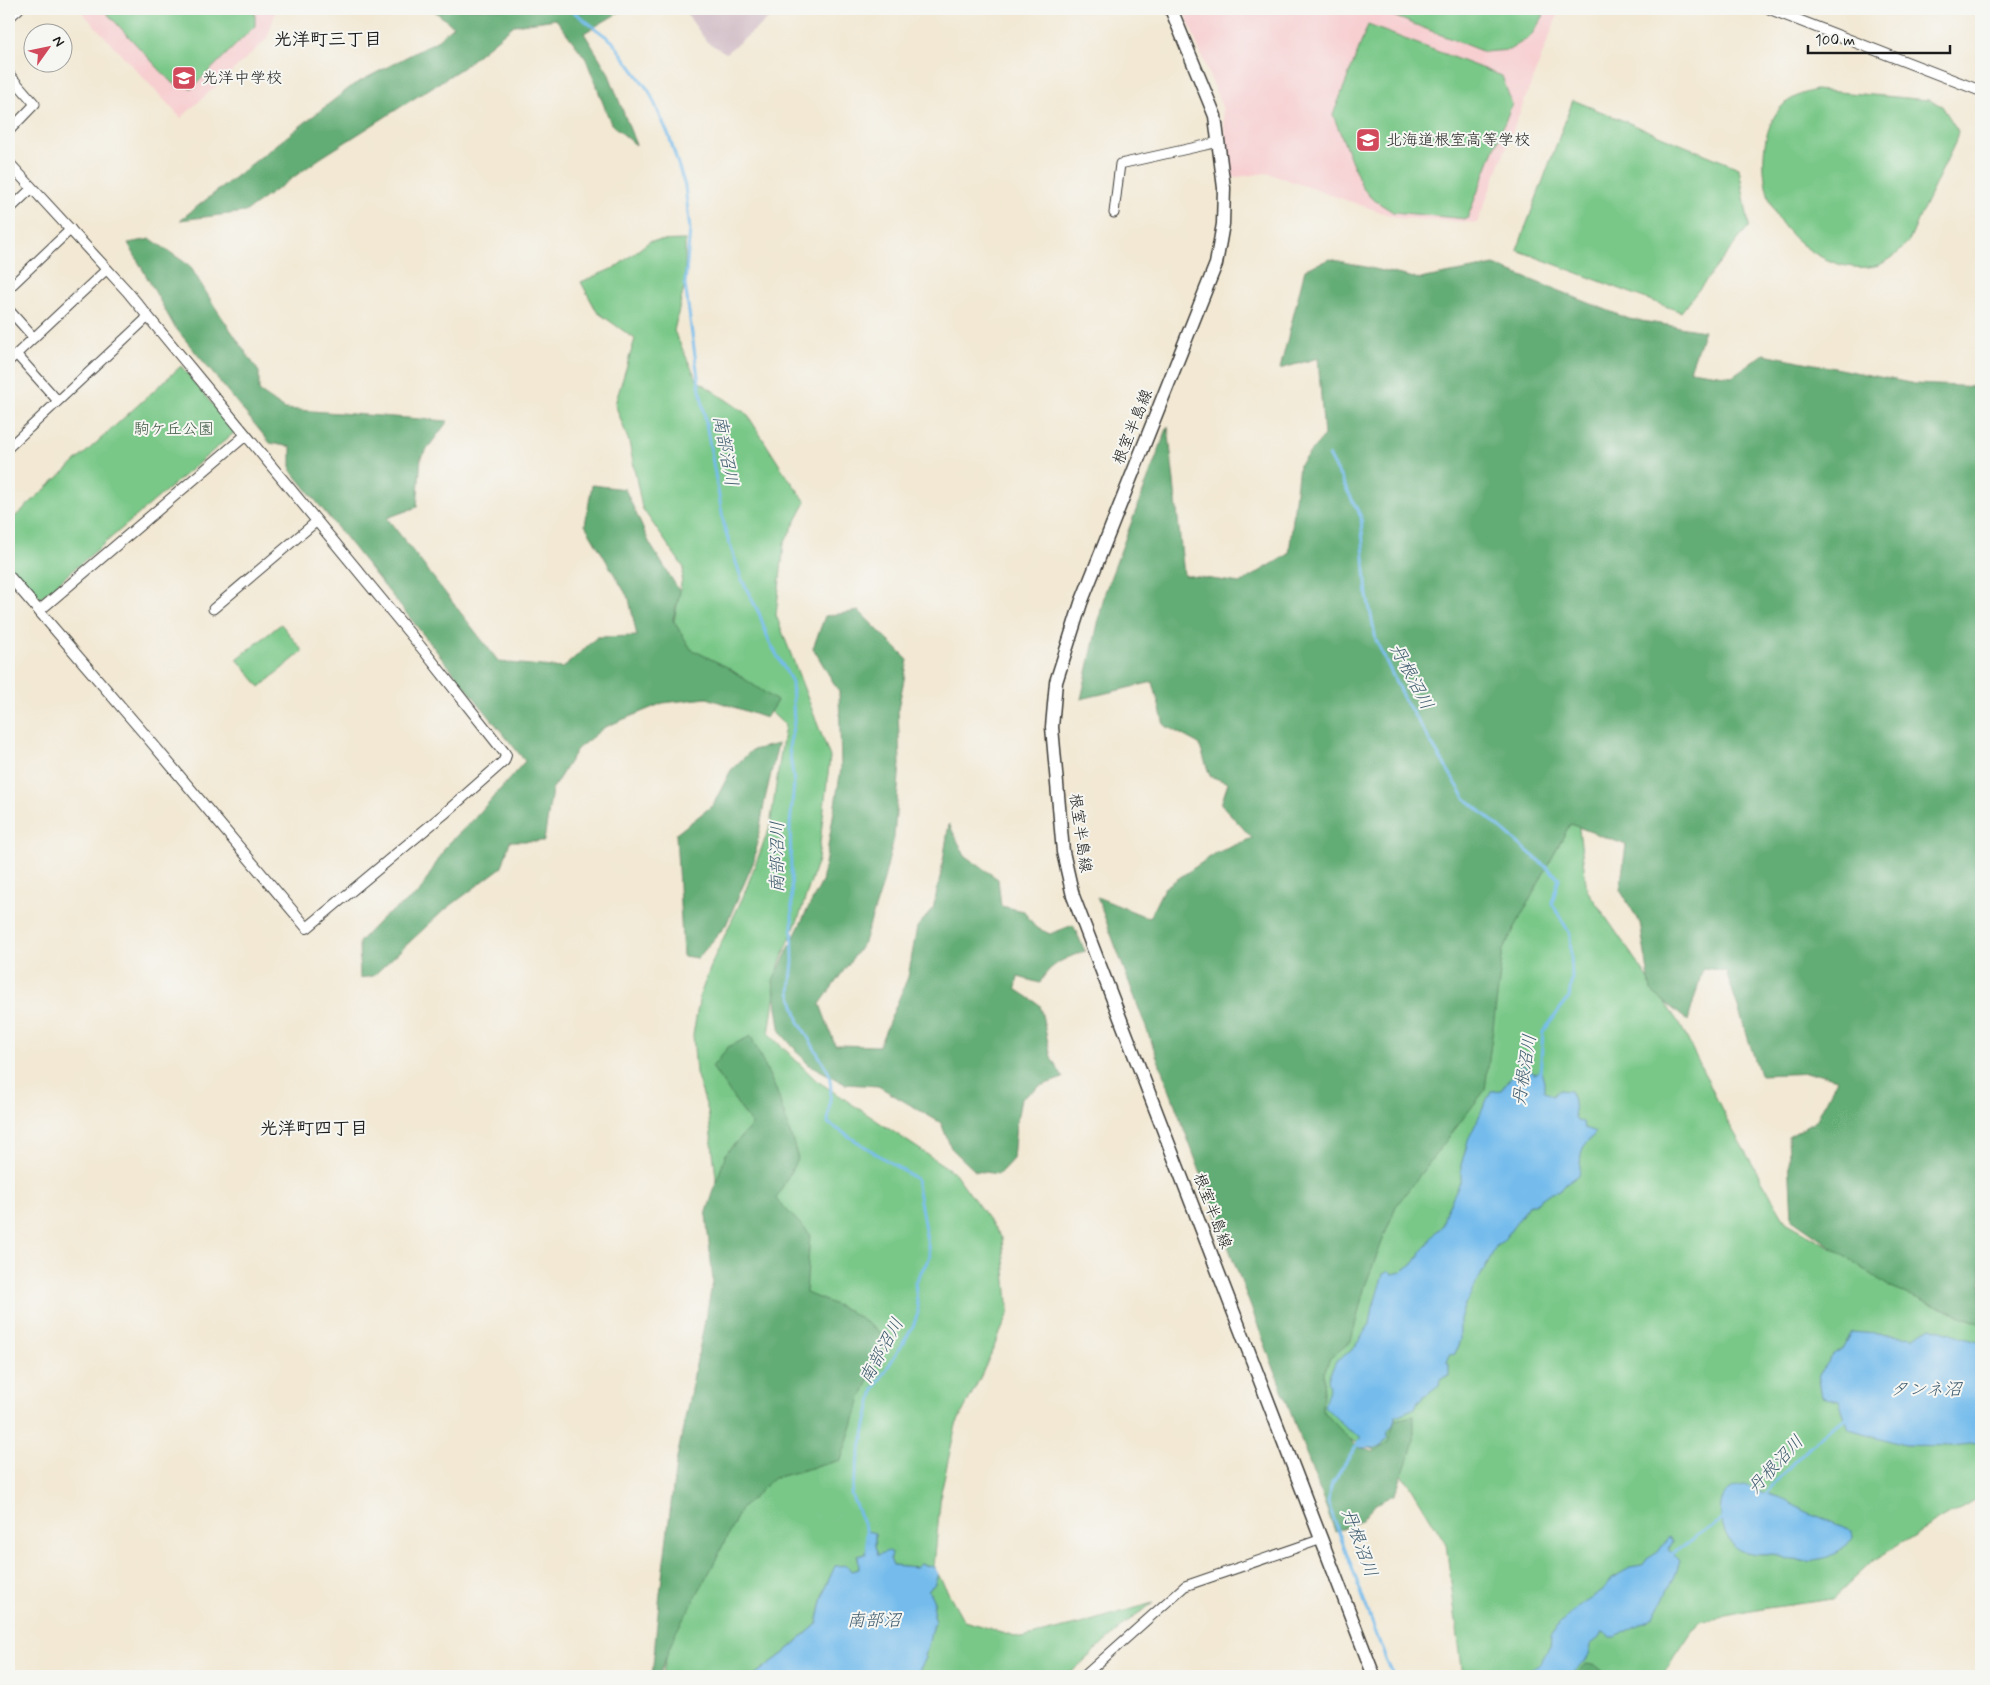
<svg xmlns="http://www.w3.org/2000/svg" width="1990" height="1685" viewBox="0 0 1990 1685" font-family="Mynerve,'Klee One',sans-serif">
<style>
.built{fill:#f7cfd1}
.industrial{fill:#d2bdc6}
.green{fill:#79c888;stroke:#4a7252}
.forest{fill:#62ac74;stroke:#3f6448}
.water{fill:#74bcec;stroke:#486c84}
.lines{fill:none;stroke-linecap:round;stroke-linejoin:round}
.stream{stroke:#74bcec;stroke-width:3}
.minor-casing{stroke:#3c3b37;stroke-width:11}
.tertiary-casing{stroke:#3c3b37;stroke-width:12}
.primary-casing{stroke:#3c3b37;stroke-width:15}
.minor{stroke:#fff;stroke-width:9}
.tertiary{stroke:#fff;stroke-width:10}
.primary{stroke:#fff;stroke-width:12}
.labels{text-anchor:middle;dominant-baseline:central;stroke-width:4;stroke-linejoin:round;paint-order:stroke}
.poi-label{font-size:16px;fill:#1c1c1c;stroke:#f6f6f2;text-anchor:start}
.street-label{font-size:16px;fill:#1c1c1c;stroke:#f6f6f2}
.park-label{font-size:16px;fill:#3d5842;stroke:#f6f6f2}
.neighbourhood-label{font-size:18px;font-weight:bold;fill:#1c1c1c;stroke:#f6f6f2}
.water-label{font-size:18px;font-style:italic;fill:#3f5c6f;stroke:#f6f6f2}
</style>
<rect width="100%" height="100%" fill="#f6f6f2"/>
<filter id="ink" filterUnits="userSpaceOnUse"><feTurbulence type="fractalNoise" baseFrequency=".02" numOctaves="2"/><feDisplacementMap in="SourceGraphic" scale="10" xChannelSelector="R" yChannelSelector="G"/><feConvolveMatrix kernelMatrix="1 2 1 2 8 2 1 2 1" color-interpolation-filters="sRGB"/></filter>
<filter id="wash" filterUnits="userSpaceOnUse"><feTurbulence type="fractalNoise" baseFrequency=".0096" numOctaves="4" result="noise"/><feDisplacementMap in="SourceGraphic" scale="20" xChannelSelector="R" yChannelSelector="G"/><feGaussianBlur stdDeviation="1.12" result="paint"/><feColorMatrix in="noise" values="0 0 0 0 0 0 0 0 0 0 0 0 0 0 0 0 0 1.4 0 .05"/><feComposite in="paint" operator="in"/></filter>
<g filter="url(#wash)">
<rect width="100%" height="100%" fill="#f2e8d3"/>
<path class="built" d="M79,9H275L276,10L267,39L181,118Z
M1183,9H1560L1477,223L1398,218L1267,173L1230,178L1222,107Z"/>
<path class="industrial" d="M683,9H781L726,53L707,42Z"/>
<path class="green" d="M103,9H255V26L192,88L172,83Z
M1376,9H1545L1543,17L1530,37L1509,50L1484,52Z
M1368,25L1502,76L1512,104L1467,219L1393,212L1371,198L1362,187L1333,115Z
M1815,90L1929,100L1942,106L1958,131L1955,143C1943,168 1931,193 1919,218C1915,227 1911,241 1903,248C1896,255 1885,264 1875,266C1838,274 1797,248 1778,218C1760,189 1757,134 1781,107C1790,98 1803,93 1815,90Z
M1573,100L1739,168L1749,226L1681,312L1517,250Z
M685,240V283L674,331L697,380L747,414L782,469L806,502L784,543L776,615L830,757L818,860L799,917L779,965L769,1034L816,1080L955,1173L1002,1238L1009,1313L982,1374L956,1425L941,1492L934,1567L920,1564L916,1568L893,1566L890,1559L878,1555L875,1546V1533L866,1532L868,1541L866,1554L858,1556L859,1569C848,1572 831,1579 825,1588L817,1624L784,1653L753,1676H662L742,1331L714,1200L716,1177L708,1111L696,1073L693,1035L700,995L714,958L743,897L770,826L785,725L744,688L692,680L672,631L684,568L642,508L629,442L615,404L635,339L597,312L581,282L616,267L650,241Z
M181,366L235,432L38,600L9,566V522Z
M281,624L303,651L260,687L237,659Z
M1578,822L1587,890L1681,1026L1728,1122L1786,1222L1934,1305L1981,1312V1495L1874,1560L1833,1599L1768,1608L1699,1621L1662,1676H1463L1446,1544L1409,1483L1382,1453L1323,1429L1310,1346L1517,824Z
M938,1574L964,1621L1022,1638L1080,1624L1153,1603L1133,1617L1067,1676H916L926,1658L924,1655C930,1643 929,1632 935,1621L933,1616L934,1601L928,1590L934,1585Z"/>
<path class="forest" d="M432,9H625L584,33L608,72L636,145L611,124L586,59L556,19L514,25L462,68L319,159L245,212L180,220L353,85L435,42L453,26Z
M151,239L190,266L215,307L259,372V391L285,409L448,421L421,457L417,507L387,518L499,662L563,668L597,637L637,636L629,599L585,525L592,485L625,489L650,544L680,592L673,620L691,649L727,667L777,701L766,718L707,698L663,703L605,727L577,749L552,790L544,841H510L502,867L442,912L373,976L360,978L359,942L381,919L419,893L446,846L474,819L525,761L291,470V447L270,443L174,326L128,243Z
M1330,259L1419,279L1494,265L1629,319L1704,331L1690,370L1732,376L1764,354L1915,384L1981,387V1324L1891,1288L1792,1219L1788,1137L1816,1121L1837,1079L1816,1073L1760,1075L1726,971L1703,968L1688,1021L1651,991L1640,923L1620,890L1626,845L1570,824L1503,950L1485,1090L1396,1206L1365,1286L1351,1341L1330,1358L1324,1373L1322,1410L1354,1444L1373,1452L1388,1442L1395,1420L1414,1416V1443L1395,1494L1374,1505L1361,1521L1335,1531L1097,897L1149,918L1164,888L1216,853L1252,838L1221,804L1228,783L1210,776L1199,744L1164,725L1153,682L1081,699L1105,592L1168,426L1184,575L1240,583L1289,554L1299,465L1324,436L1318,358L1280,369L1305,269Z
M859,611L908,660L898,709L900,764L894,838L882,887L864,942L820,1004L835,1045L879,1046L908,977L917,927L933,909L941,873L949,824L965,856L998,879L1001,906L1024,911L1035,927L1050,934L1073,925L1085,951C1066,958 1049,964 1040,983L1018,977L1016,989L1040,1005L1051,1057L1063,1078L1040,1086L1021,1099L1016,1125L1013,1159L999,1174L975,1171L951,1148L941,1123L878,1086L845,1084L808,1064L781,1033L773,981L806,912L822,882L841,769L839,692L813,648L825,616Z
M778,744L765,799L754,861L726,925L698,958L683,956L676,834L713,805L731,770L752,750Z
M751,1036L777,1092L798,1158L776,1199L810,1234L806,1293L848,1310L888,1338L861,1398L841,1460L774,1478L741,1509L710,1571L675,1634L659,1676H652L659,1602L676,1463L713,1281L706,1215L726,1153L752,1125L712,1067L728,1047Z
M1587,1663L1594,1664L1605,1673L1604,1676H1574Z"/>
<path class="water" d="M1523,1065L1535,1074L1539,1071H1541L1544,1082V1091L1553,1096L1558,1090L1570,1091C1578,1104 1571,1109 1577,1121L1583,1122L1584,1128L1596,1132C1592,1138 1589,1140 1585,1145C1579,1152 1581,1166 1579,1175L1565,1185L1561,1190L1551,1192L1534,1204H1530L1503,1241L1497,1245L1464,1307L1460,1319V1340L1455,1354L1450,1355L1447,1362L1449,1365V1376L1441,1378L1439,1382L1440,1384L1418,1401L1415,1408L1396,1416L1393,1425L1388,1431L1387,1438L1381,1445L1375,1448H1359L1357,1444L1361,1437L1346,1428L1324,1406L1330,1385L1327,1381L1336,1361L1351,1351L1370,1324L1373,1307L1383,1274L1389,1271L1393,1274L1401,1272L1415,1262L1420,1253L1428,1245L1431,1238L1442,1226L1446,1211L1461,1180V1165L1469,1138L1491,1091L1501,1090L1517,1069Z
M1931,1327L1981,1342V1443L1951,1446L1904,1445L1849,1429L1839,1401L1822,1397L1818,1375L1832,1355L1843,1348L1852,1332L1914,1337Z
M1745,1485L1752,1489L1778,1497L1807,1512L1852,1530L1853,1538C1835,1559 1818,1562 1792,1560C1786,1559 1780,1555 1774,1554C1770,1554 1766,1555 1762,1556C1754,1556 1744,1554 1737,1549C1723,1538 1713,1503 1728,1491C1733,1486 1739,1486 1745,1485Z
M866,1531L875,1533V1546L878,1555L888,1551L891,1553L890,1559L893,1566L916,1568L920,1564L934,1567L938,1574L934,1585L928,1590L934,1601L933,1616L935,1621C929,1632 931,1643 924,1655L926,1658L916,1676H753L784,1653L817,1624L825,1588L835,1566L847,1565L851,1571L859,1569L858,1556L866,1554L868,1541Z
M1669,1537L1672,1542L1668,1550L1673,1553L1680,1561L1675,1576L1654,1617L1616,1637H1610L1602,1632L1599,1638L1591,1644C1591,1660 1579,1665 1571,1676H1522L1539,1664L1549,1649L1550,1637L1559,1625L1576,1608L1603,1591L1612,1578L1630,1568L1642,1566L1647,1559L1658,1552Z"/>
<g class="lines">
<path class="stream" d="M570,9L612,41L649,91L669,136L685,186L690,230L685,284L699,384L725,530L742,580L759,613L769,641L792,682L794,722L789,748L794,783L790,825L793,961L790,992L799,1022L829,1073L831,1088L828,1123L916,1179L930,1257L915,1282L918,1312L913,1327L874,1389L851,1494L866,1531L868,1551
M1329,455L1361,517L1367,595L1376,640L1403,697L1465,798L1559,878L1552,903L1570,934L1572,977L1569,997L1543,1032L1540,1074
M1359,1442L1332,1484L1329,1494L1328,1503L1386,1660L1394,1676
M1765,1495C1781,1474 1824,1428 1847,1418
M1672,1554L1701,1533L1724,1518"/>
</g>
</g>
<g filter="url(#ink)">
<g class="lines">
<defs>
<path id="minor" d="M9,18L19,9
M9,74L35,104L9,131
M9,210L32,188
M1114,213L1120,164L1219,142
M9,288L71,229
M9,310L34,338
M16,354L58,401
M9,361L107,269
M9,447L148,317
M213,609L317,521
M1084,1676L1185,1586L1322,1539"/>
<path id="tertiary" d="M1770,9L1981,91
M9,163L127,291L425,652L504,752L506,755L504,761L444,814L307,928L147,737L9,576
M39,611L246,435"/>
<path id="primary" d="M1171,9L1215,116L1224,188L1223,224L1216,264L1081,603L1056,682L1052,727L1063,852L1073,896L1374,1676"/>
</defs>
<use href="#minor" class="minor-casing"/>
<use href="#tertiary" class="tertiary-casing"/>
<use href="#primary" class="primary-casing"/>
<use href="#minor" class="minor"/>
<use href="#tertiary" class="tertiary"/>
<use href="#primary" class="primary"/>
</g>
</g>
<defs>
<symbol id="school-square" viewBox="-11 -11 22 22"><rect x="-9" y="-9" width="18" height="18" rx="4" fill="#d1495b" stroke="#f6f6f2"/><path d="M0-5L7-2L0 1L-7-2ZM-4 1L0 2.5L4 1V4Q0 6-4 4Z" fill="#fff"/></symbol>
</defs>
<g fill-rule="evenodd">
<use href="#school-square" x="170" y="64" width="28" height="28"/>
<use href="#school-square" x="1354" y="126" width="28" height="28"/>
</g>
<g class="labels">
<g class="poi-label">
<text x="202" y="78">光洋中学校</text>
<text x="1386" y="140">北海道根室高等学校</text>
</g>
<g class="street-label">
<text transform="translate(1133 427) rotate(-68)">根室半島線</text>
<text transform="translate(1080 833) rotate(82)">根室半島線</text>
<text transform="translate(1212 1211) rotate(69)">根室半島線</text>
</g>
<g class="park-label">
<text x="174" y="429">駒ケ丘公園</text>
</g>
<g class="neighbourhood-label">
<text x="328" y="40">光洋町三丁目</text>
<text x="314" y="1129">光洋町四丁目</text>
</g>
<g class="water-label">
<text transform="translate(725 451) rotate(80)">南部沼川</text>
<text transform="translate(1411 677) rotate(62)">丹根沼川</text>
<text transform="translate(778 857) rotate(-90)">南部沼川</text>
<text transform="translate(1525 1070) rotate(-81)">丹根沼川</text>
<text transform="translate(882 1351) rotate(-61)">南部沼川</text>
<text x="1926" y="1390">タンネ沼</text>
<text transform="translate(1776 1465) rotate(-47)">丹根沼川</text>
<text transform="translate(1359 1543) rotate(70)">丹根沼川</text>
<text x="874" y="1621">南部沼</text>
</g>
</g>
<rect width="1990" height="1685" fill="none" stroke="#f6f6f2" stroke-width="30"/>
<g transform="translate(48 48) rotate(57)"><circle r="24" fill="#f6f6f2" stroke="#9f9f9c"/>
<path d="M0-4L9 19L0 12L-9 19Z" fill="#d1495b"/>
<text y="-8" font-size="14" font-weight="bold" text-anchor="middle" fill="#1c1c1c">N</text>
</g>
<path d="M1808 45v8h142v-8" fill="none" stroke="#1c1c1c" stroke-width="2.5"/>
<text x="1815" y="45" font-size="15" fill="#1c1c1c" stroke="#f6f6f2" stroke-width="4" paint-order="stroke">100 m</text>
</svg>
